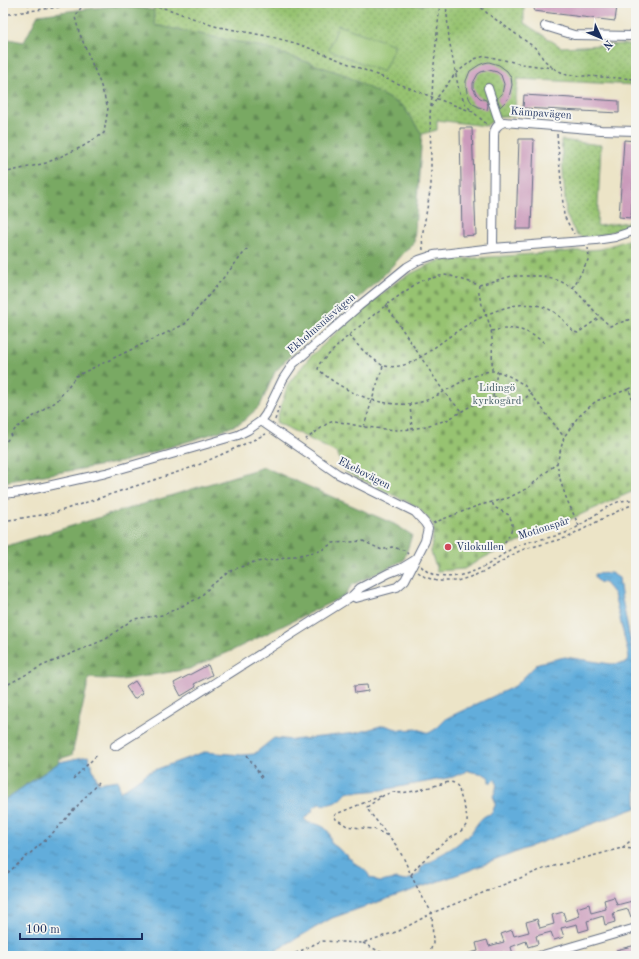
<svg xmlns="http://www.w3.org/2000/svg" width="639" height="959" viewBox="0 0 639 959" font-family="'Old Standard TT',serif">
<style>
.forest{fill:url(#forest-firs);stroke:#4a6c60}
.cemetery{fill:url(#cemetery-stones);stroke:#597968}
.park{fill:url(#park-dots);stroke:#597968}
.pitch{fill:#97c371;stroke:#597968}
.water{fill:url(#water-ripples);stroke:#3e6e9c;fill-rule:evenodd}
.building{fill:#cb9bbb}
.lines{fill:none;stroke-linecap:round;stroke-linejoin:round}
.minor-casing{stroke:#646e83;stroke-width:10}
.path{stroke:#646e83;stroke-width:1.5;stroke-dasharray:3 3;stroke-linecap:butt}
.minor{stroke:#fff;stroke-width:8}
.poi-dot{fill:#d1495b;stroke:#f6f6f2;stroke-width:1.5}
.labels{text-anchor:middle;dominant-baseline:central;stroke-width:4;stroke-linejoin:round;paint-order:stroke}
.street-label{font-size:11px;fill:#1b2f5e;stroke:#f6f6f2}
.park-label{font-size:11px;fill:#405b64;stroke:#f6f6f2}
.poi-label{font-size:11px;fill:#1b2f5e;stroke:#f6f6f2;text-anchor:start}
</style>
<defs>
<pattern id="forest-firs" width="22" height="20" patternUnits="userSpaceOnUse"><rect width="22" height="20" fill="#79a963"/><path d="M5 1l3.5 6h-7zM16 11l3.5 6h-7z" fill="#628a55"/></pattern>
<pattern id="cemetery-stones" width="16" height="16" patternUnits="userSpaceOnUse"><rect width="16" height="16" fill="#97c371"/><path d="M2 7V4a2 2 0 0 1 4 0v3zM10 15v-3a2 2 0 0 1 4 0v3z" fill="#7a9f60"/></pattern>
<pattern id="park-dots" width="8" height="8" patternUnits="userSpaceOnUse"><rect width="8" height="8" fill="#97c371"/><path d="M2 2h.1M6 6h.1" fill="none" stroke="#7a9f60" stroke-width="1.8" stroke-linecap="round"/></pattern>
<pattern id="water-ripples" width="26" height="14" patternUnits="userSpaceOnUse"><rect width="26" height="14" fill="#62addb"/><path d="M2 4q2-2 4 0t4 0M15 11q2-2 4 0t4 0" fill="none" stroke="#508db5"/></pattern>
</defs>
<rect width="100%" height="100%" fill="#f6f6f2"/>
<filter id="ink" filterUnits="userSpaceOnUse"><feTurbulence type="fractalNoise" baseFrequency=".025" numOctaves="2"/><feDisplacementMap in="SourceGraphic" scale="8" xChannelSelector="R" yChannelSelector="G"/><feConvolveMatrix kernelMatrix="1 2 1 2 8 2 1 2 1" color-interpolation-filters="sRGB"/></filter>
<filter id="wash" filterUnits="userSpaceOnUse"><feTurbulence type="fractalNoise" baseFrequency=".012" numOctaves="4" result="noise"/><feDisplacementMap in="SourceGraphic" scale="16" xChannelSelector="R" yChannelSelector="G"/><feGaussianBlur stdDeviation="0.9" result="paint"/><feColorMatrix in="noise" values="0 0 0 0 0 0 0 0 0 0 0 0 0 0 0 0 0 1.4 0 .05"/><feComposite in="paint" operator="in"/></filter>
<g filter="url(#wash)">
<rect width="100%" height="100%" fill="#ece4c7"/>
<path class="forest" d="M121,5L154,10L156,25L263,47L343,74L403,106L422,134L414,242L382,277L347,309L300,345L275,372L260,406L241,423L218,432L122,462L3,482V38L24,42L38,15L69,11Z
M264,467L394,524L412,535L404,560L352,585L344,596L229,652L189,669L121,680L89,678L72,755L59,759L60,762L3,801V547Z"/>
<path class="cemetery" d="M636,237V490L485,557L464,569L437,571L431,552L434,526L418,507L346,472L337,453L276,422L288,384L310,357L357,314L398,281L410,274L437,261L601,249Z"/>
<path class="park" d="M153,3H395L421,5L431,3H524V23L561,47L624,44L636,45V85L518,79L514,117C509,116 502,115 497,118C493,120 490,124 485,126L437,120V130L422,134L403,106L343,74L263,47L155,25Z
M561,140L601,145L597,226L629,222H636L635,225L586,239L576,234L566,215Z"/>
<path class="pitch" d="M338,25L395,45L383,72L329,50Z"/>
<path class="water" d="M611,573L619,578L621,594L632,649L636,655V808L542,842L465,872L332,918L266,956H3V801L60,762L88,756L98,783L118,780L120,792L149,772L204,752L242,755L254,754L274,738L292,740L356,733L384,725L400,730L418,729L429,733L437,728L447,718L515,686L538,663L565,657L611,664L627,663L629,657L614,594L605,583L599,582L595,578V574ZM467,770C474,774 483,771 489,778V782H492L495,779C498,784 496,791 493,796L496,803L492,813L491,814C481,814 474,830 468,837L467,838L465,837C460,843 454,847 447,851C441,855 436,856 431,862H429C426,863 423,865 421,868C419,873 422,871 418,874C414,878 409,878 405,881L396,879L380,882L376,881L375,879L370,878C368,870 358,866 352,861L351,859L348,858L347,855L344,854L338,848L331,843C330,840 330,836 329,833C326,826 315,823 309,823L304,819L306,817H308L309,814L312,812L313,808L319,804C325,806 337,803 341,799C344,797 345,794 348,791C352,793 354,791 358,792L382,790L453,777C458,774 462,775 467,770Z"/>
<g id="blocks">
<path class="building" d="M535,3H594L617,6L615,21L534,11Z
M489,62L499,65L507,71L511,77L512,85L509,97L506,101L500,107L497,98L502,94L504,84L501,75L497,72L489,70L481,72L478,74L473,83V88L477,95L480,98L486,100L488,105L487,110L479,107L473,104L470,100L467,93L466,85V81L470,71L479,65L484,63Z
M524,95L619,101V113L523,108Z
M460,128H472L476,235L462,236Z
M519,139H534L531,229H516Z
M624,140L636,141L631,218L619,217Z
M208,665L212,675L194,684L196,687L181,696L174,683Z
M135,681L143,693L134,699L126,687Z
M367,685L368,691L355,693L354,686Z
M614,897L617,905L636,900V916L631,917L628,909L613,913L615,922L605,925L603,916L587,921L589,929L579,932L577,924L561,928L564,937L554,940L551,932L536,936L538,944L528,947L526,941L511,947L513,954L508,956H503L502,952L490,956H467V954L478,951L476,943L487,940L489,946L504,942L501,934L512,930L514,936L529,932L526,922L537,919L540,928L554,924L552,915L563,912L566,921L580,916L577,908L589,904L591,913L606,909L604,900Z
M636,945V956H618L616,950Z"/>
</g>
</g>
<g filter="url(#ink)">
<use href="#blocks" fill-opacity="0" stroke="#646e83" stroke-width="1"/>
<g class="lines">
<defs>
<path id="minor" d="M636,25L633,36H636
M545,26L574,35L633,36
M488,88L500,124
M493,248L494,136C494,128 497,125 504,122L601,130L636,131
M261,421L338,474L415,512L425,523L428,528L425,541L405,580L397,587L356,598L352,596L360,588L389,573L402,568L415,560
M3,494L21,492L106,473L238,435L248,430L261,421L266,414L283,379L293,364L359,306L407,267L419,260L434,255L493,248L596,240L615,237L636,230
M115,746L352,596
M539,956L636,928"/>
</defs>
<use href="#minor" class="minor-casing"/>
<path class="path" d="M29,3V11
M122,3H132L168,9L214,26L272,37L295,43L309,48L432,97L473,112L489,126
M446,3L449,39L459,91L466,105L473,112
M477,3L488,14L538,50L543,59L553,68L567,75L636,79
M3,15L29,11L90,3
M431,107L436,99L455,74L474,59L486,56L522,64L553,68
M557,134L564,216L574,234
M3,173L46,163L82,147L104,133L108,108L100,83L79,32L75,17L84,3
M423,250L422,237L431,186V162L430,114L432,97L433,75L440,3
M479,285C477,300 488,315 491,330C493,341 492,359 492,371
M573,288L589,258L588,248
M386,305L444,392L461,411
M491,331C516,326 526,329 546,344
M349,335C357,345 365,353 375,360C378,362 382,366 385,366C408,370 425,354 442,342C470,321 524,287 558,315C564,320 569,327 574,332L578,333L600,317
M383,366L372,400C389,404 405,406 421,402C437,397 451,387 465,380C470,377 475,376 480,374C483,373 488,371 492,371C500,370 519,381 525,386L564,437
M629,389L636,386
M493,397L497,372
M410,404L412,429L422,427L447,420L481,400L493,397C514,408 513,409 531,393
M275,420L279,407
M364,427L372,400C352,393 334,384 318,369L320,363L349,335L386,305L420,281L444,275L451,276L479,285L512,276H540L560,281L573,288L600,317L610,326L634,318L636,319
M305,440L328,423L335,421L364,427L397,430L412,429
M3,446L16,428L57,401L76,376L185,324L248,248
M3,472L5,486
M3,521L54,513L196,466L238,447L266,434
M433,523L477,506L508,498L528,488L557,463
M579,526L567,500L561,483L557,463L564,437L578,417L596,401L629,389L633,402
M483,551C484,551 489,551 490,551C501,549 512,536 512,525C512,521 510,518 509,515L494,507L492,502
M421,566C436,583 463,577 481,568C493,563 503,553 515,547C531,539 551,539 568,532C586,524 601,507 621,501C625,500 631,500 636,500
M418,572L425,577L437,581H457L473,576L487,570L521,550L569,537L602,519L626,507L636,504
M3,687L42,666L106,639L133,619L163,615L199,598L213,584L230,571L254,562L275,560L320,551L333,543L349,542L363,541L382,550L392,547L404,550L408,554
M247,755L263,779
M73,779L97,755
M381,796L336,814L333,817L347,826L360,828L374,829L390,837
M622,848L636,849
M411,875C415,869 419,864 425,859C432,853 439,846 446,841C453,836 465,831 467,822C468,815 462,801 460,794C459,788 457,782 449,782L415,791L400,793L393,792L384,795L367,807L368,810L371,814L396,845L404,859L411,875L420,893L432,913L433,944L428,956
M3,877L50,836L98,783
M363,943L388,956
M290,956L321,941L362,943L399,931L432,913L543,869L622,848L636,836"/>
<use href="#minor" class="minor"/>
</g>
</g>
<circle class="poi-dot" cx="448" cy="547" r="4"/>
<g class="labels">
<g class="street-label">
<text transform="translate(541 114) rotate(4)">Kämpavägen</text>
<text transform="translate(322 324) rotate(-41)">Ekholmsnäsvägen</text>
<text transform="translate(364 474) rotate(27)">Ekebovägen</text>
<text transform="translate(544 529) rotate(-18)">Motionspår</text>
</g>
<g class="park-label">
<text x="497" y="388">Lidingö<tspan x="497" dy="13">kyrkogård</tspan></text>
</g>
<g class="poi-label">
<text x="456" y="547">Vilokullen</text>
</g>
</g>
<rect width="639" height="959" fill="none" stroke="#f6f6f2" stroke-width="16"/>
<g transform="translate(601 38) rotate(134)" stroke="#f6f6f2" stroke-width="3" paint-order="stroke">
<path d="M0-3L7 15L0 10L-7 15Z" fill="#1b2f5e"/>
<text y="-6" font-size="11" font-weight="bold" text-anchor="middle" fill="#1b2f5e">N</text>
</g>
<path d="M20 933v6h122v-6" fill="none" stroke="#1b2f5e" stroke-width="2"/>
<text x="26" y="933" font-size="12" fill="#1b2f5e" stroke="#f6f6f2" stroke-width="3" paint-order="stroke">100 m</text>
</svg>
